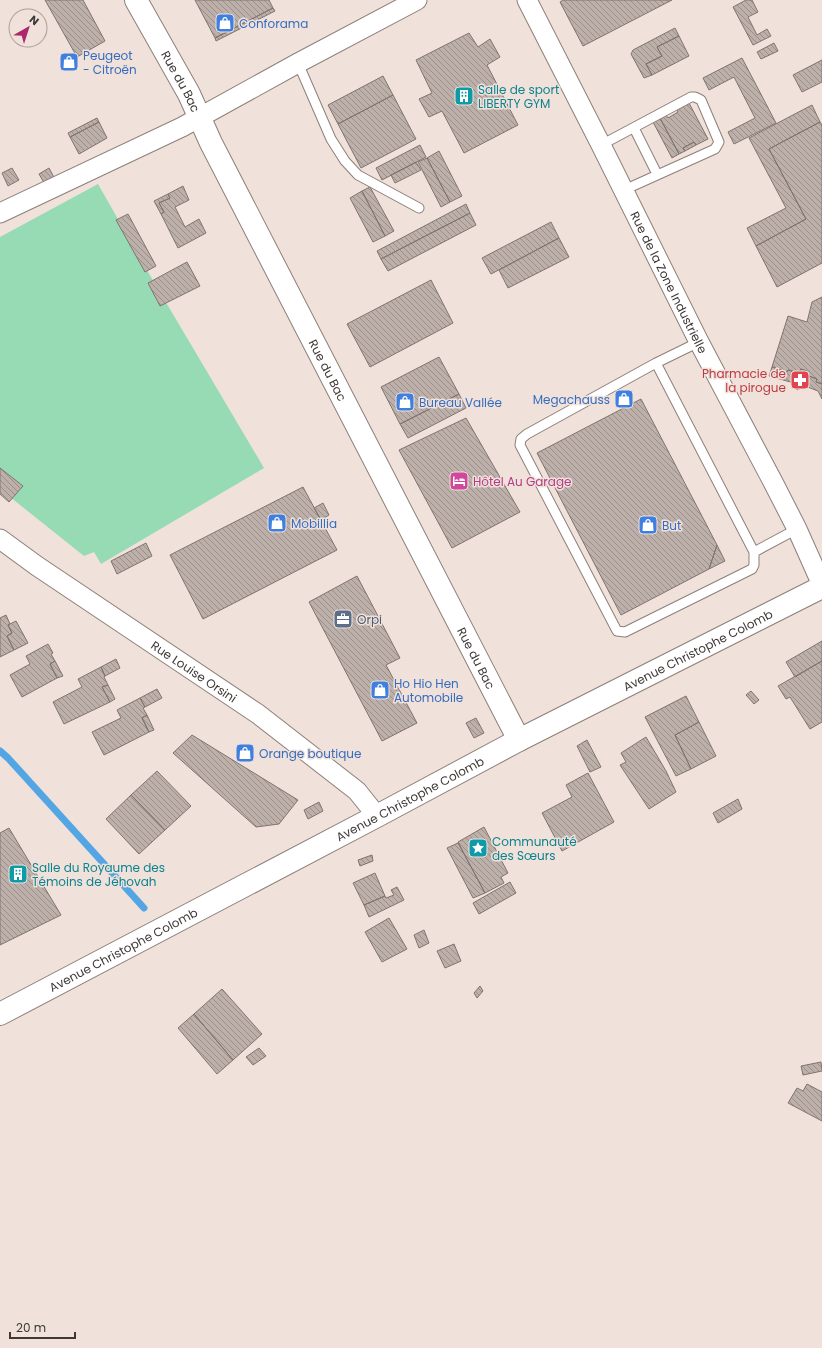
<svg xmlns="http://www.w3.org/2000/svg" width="822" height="1348" viewBox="0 0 822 1348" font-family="Poppins,sans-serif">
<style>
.green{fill:#96dbb3}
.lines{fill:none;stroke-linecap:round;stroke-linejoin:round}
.stream{stroke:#53a5e4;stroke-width:7}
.building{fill:url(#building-back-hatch);stroke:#81746f}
.lane-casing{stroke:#8c7f79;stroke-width:11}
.street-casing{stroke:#8c7f79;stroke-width:21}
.secondary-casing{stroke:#8c7f79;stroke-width:24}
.lane{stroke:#fff;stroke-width:9}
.street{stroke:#fff;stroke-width:19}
.secondary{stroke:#fff;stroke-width:22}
.labels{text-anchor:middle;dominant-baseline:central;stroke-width:3;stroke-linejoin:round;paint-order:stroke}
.shop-label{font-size:12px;fill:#366cbe;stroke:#f0e2db;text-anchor:start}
.street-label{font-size:12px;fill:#3e3836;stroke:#f0e2db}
.culture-label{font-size:12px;fill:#0d838f;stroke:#f0e2db;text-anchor:start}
.health-label{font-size:12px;fill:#be3a42;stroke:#f0e2db;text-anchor:end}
.hotel-label{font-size:12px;fill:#b23c85;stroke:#f0e2db;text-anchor:start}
.service-label{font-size:12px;fill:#4e5e75;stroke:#f0e2db;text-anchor:start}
</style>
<defs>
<pattern id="building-back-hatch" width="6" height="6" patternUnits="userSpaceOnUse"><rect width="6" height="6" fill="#bdafa9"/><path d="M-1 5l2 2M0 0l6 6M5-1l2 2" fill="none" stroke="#9b8f8a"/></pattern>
</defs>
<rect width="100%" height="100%" fill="#f0e2db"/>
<path class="green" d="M98,184L151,277L264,468L101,564L94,552L84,556L0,489V237Z"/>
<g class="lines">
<path class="stream" d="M0,751L8,758L144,908"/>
</g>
<path class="building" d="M45,0H83L105,41L77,57Z
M195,0H269L273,8L215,38Z
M563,0H672L583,46L560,2Z
M746,0H752L758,12L748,17L757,35L767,29L771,36L753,45L733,7Z
M273,8L275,11L216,41L215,38Z
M675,28L679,36L657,47L662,56L646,64L652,75L644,78L631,54L633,50Z
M469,33L478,47L490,39L500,57L487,65L518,125L464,153L442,111L429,117L419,99L432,93L416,60Z
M679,36L689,56L652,75L646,64L662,56L657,47Z
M774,43L778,51L761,59L757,52Z
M742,58L776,123L734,144L728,132L755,118L734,77L709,90L703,78Z
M822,60V82L802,92L793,75Z
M383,76L393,95L338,124L328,105Z
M393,95L416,139L361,168L338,124Z
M689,103L708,139L696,145L694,142L683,148L685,151L679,154L660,118L666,115L668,118L678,112L677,109Z
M812,105L820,122L769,149L806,219L756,246L747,228L786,208L749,138Z
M97,118L99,122L70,137L68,133Z
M660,118L679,154L672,158L653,122Z
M99,122L107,138L79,154L70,137Z
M820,122L822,125V263L777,287L756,246L806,219L769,149Z
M694,142L696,145L685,151L683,148Z
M420,145L426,157L382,180L376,168Z
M439,151L462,196L450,202L427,158Z
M427,158L450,202L441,207L418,162Z
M416,162L421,170L395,183L391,175Z
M12,168L19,180L8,186L2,173Z
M49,168L56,181L46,186L39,174Z
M183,186L189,200L175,207L185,227L199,219L206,233L178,248L161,214L164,212L159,203L170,198L168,194Z
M370,187L394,231L385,236L362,191Z
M362,191L385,236L373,242L350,198Z
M168,194L170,198L159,203L164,212L161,214L154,201Z
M466,204L470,213L381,259L377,251Z
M470,213L476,225L388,271L381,259Z
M128,214L156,266L145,272L116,220Z
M551,222L559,238L491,274L482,258Z
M559,238L569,257L508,288L499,270Z
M187,262L200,286L160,306L148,283Z
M431,280L453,323L370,367L347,324Z
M822,297V384L816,382L817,379L806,375L807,371L801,369L799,373L788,370L787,372L772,367L788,316L807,322L812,302Z
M439,357L459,394L400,424L381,387Z
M772,367L787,372L788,370L799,373L801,369L807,371L806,375L817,379L816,382L822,384V399L818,391L805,386L797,390L794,383L769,376Z
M459,394L466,408L408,438L400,424Z
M641,399L717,545L709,569L621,615L537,453Z
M466,418L520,512L452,548L399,450Z
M0,468L23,486L9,502L0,494Z
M303,487L337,550L203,619L170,555Z
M323,503L329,515L321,520L314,508Z
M146,543L152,556L117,574L111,561Z
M717,545L725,561L709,569Z
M357,576L400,658L386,665L417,723L382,741L309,602Z
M6,615L10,624L8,625L12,633L7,636L14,650L0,657V618Z
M16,621L28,643L14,650L7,636L12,633L8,625Z
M822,641V661L795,677L786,662Z
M48,644L53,653L51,654L55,661L50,664L57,678L22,697L10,675L30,664L26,656Z
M116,659L120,668L105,676L101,667Z
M55,661L63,676L57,678L50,664Z
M822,661V722L810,729L790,697L786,699L778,686Z
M101,667L105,676L104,677L108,685L102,687L110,702L64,724L53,702L82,687L78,679Z
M108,685L115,699L110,702L102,687Z
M157,689L162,698L145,707L140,698Z
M751,691L759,700L754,704L746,695Z
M686,696L699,722L675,735L691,769L676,776L645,717Z
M140,698L145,707L143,708L147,715L142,718L149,732L104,755L92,732L121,718L117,710Z
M147,715L154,730L149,732L142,718Z
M476,718L484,733L474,738L466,723Z
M699,722L716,756L691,769L675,735Z
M192,735L298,800L279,824L256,827L173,753Z
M646,737L666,771L676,792L649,809L620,765L626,762L621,753Z
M587,740L601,767L590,772L577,746Z
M157,771L191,806L165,830L131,795Z
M588,773L614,822L562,851L542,813L572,797L566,785Z
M131,795L165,830L139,854L106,819Z
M738,799L742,809L718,823L713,813Z
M319,802L323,811L308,819L304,810Z
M484,827L508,873L501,877L504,883L485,893L458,842Z
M9,828L61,915L0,945V833Z
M458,843L485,893L473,898L447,848Z
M372,855L373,861L360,866L358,860Z
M375,873L385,896L364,905L353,883Z
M510,882L516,893L479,914L473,903Z
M397,887L404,900L369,917L364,905L385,896L386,898L394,895L391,890Z
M389,918L407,949L382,962L365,932Z
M424,930L429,943L419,948L414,935Z
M454,944L461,961L445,968L437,951Z
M480,986L483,991L477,998L474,993Z
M222,989L262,1034L233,1060L194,1014Z
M194,1014L233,1060L217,1074L178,1028Z
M259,1048L266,1056L253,1065L246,1057Z
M821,1062L822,1071L803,1075L801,1066Z
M807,1084L822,1092V1121L788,1103L797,1088L803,1091Z"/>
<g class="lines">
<defs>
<path id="lane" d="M298,63L331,139L345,161L358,175L419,208
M634,128L657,174
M601,145L691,97H695L701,100L719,142L715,149L624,190
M699,342L656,363L527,434L521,439L520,445L617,631L625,632L752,569L754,565V552L797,529
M656,363L754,552"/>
<g id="street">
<path id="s1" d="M527,0L601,145L699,342L774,484L797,529L822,585"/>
<path d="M0,213L182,127L298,63L417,0"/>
<path id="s2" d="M0,539L37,566L258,714L357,791L377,816"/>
</g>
<g id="secondary">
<path id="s3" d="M136,0L189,94L211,143L519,740"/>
<path id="s4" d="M0,1014L377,816L519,740L822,587"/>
</g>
</defs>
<use href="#lane" class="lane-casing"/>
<use href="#street" class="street-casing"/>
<use href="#secondary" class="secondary-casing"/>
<use href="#lane" class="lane"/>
<use href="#street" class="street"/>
<use href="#secondary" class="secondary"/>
</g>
<defs>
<symbol id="shop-square" viewBox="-11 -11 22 22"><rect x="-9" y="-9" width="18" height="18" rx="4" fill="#3f7fe0" stroke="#f0e2db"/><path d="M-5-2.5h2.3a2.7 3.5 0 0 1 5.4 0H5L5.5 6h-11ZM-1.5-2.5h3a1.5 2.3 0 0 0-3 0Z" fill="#fff"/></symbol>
<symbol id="building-square" viewBox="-11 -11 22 22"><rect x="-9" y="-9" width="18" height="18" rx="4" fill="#0f9aa8" stroke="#f0e2db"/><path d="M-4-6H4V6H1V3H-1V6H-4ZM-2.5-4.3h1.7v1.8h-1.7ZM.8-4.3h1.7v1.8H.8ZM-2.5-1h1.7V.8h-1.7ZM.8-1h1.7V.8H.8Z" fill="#fff"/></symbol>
<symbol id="pharmacy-square" viewBox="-11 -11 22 22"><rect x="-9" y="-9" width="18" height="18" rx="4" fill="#e0444e" stroke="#f0e2db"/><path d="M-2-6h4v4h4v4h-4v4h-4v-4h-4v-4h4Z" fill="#fff"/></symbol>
<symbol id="hotel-square" viewBox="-11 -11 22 22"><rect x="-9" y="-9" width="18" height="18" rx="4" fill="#d1479c" stroke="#f0e2db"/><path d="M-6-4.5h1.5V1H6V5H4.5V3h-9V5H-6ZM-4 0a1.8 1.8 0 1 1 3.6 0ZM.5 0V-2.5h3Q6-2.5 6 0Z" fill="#fff"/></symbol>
<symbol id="office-square" viewBox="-11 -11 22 22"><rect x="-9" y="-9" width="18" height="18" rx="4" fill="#5c6f8a" stroke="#f0e2db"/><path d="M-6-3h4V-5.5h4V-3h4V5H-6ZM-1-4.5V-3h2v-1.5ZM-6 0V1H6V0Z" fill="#fff"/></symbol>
<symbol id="sight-square" viewBox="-11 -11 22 22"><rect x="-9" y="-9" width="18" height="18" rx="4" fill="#0f9aa8" stroke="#f0e2db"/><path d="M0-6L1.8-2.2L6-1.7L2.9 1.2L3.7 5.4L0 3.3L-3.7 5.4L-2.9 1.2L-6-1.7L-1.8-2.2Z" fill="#fff"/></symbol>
</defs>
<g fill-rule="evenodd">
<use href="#shop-square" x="214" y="12" width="22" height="22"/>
<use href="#shop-square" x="58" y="51" width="22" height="22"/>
<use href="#building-square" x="453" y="85" width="22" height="22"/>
<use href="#pharmacy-square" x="789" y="369" width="22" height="22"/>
<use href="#shop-square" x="613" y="388" width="22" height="22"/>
<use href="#shop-square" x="394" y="391" width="22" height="22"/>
<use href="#hotel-square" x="448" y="470" width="22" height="22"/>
<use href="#shop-square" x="266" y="512" width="22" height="22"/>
<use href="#shop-square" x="637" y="514" width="22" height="22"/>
<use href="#office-square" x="332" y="608" width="22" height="22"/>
<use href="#shop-square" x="369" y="679" width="22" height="22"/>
<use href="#shop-square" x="234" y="742" width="22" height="22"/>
<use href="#sight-square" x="467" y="837" width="22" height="22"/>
<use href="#building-square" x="7" y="863" width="22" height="22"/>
</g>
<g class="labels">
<g class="shop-label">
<text x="239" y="23">Conforama</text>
<text x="83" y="55">Peugeot<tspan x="83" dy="14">- Citroën</tspan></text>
<text x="610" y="399" text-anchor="end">Megachauss</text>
<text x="419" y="402">Bureau Vallée</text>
<text x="291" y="523">Mobillia</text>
<text x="662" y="525">But</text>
<text x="394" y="683">Ho Hio Hen<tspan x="394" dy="14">Automobile</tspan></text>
<text x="259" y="753">Orange boutique</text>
</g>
<g class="street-label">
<text stroke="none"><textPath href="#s3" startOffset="93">Rue du Bac</textPath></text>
<text stroke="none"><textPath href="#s1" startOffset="316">Rue de la Zone Industrielle</textPath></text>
<text stroke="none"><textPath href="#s3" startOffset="417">Rue du Bac</textPath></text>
<text stroke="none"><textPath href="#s4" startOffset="787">Avenue Christophe Colomb</textPath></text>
<text stroke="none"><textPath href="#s3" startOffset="741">Rue du Bac</textPath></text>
<text stroke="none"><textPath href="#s2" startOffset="235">Rue Louise Orsini</textPath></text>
<text stroke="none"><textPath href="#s4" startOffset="463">Avenue Christophe Colomb</textPath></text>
<text stroke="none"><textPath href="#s4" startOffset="139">Avenue Christophe Colomb</textPath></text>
</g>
<g class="culture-label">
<text x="478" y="89">Salle de sport<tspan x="478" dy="14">LIBERTY GYM</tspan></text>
<text x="492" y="841">Communauté<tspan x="492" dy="14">des Sœurs</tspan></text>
<text x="32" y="867">Salle du Royaume des<tspan x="32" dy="14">Témoins de Jéhovah</tspan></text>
</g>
<g class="health-label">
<text x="786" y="373">Pharmacie de<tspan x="786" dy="14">la pirogue</tspan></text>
</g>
<g class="hotel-label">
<text x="473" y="481">Hôtel Au Garage</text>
</g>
<g class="service-label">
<text x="357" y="619">Orpi</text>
</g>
</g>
<g transform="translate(28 28) rotate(39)"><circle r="19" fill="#f0e2db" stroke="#a99e99"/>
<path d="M0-3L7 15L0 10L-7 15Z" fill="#ad276d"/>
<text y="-6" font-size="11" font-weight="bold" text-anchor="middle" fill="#3e3836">N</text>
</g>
<path d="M10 1332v6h65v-6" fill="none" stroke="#3e3836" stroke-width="2"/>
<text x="16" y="1332" font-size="12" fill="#3e3836" stroke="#f0e2db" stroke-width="3" paint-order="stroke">20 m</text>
</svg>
